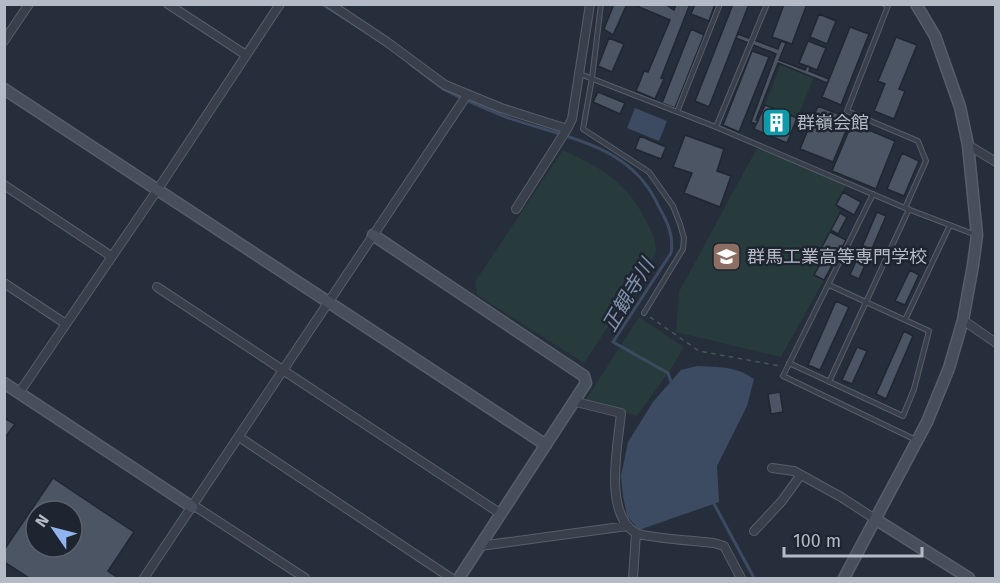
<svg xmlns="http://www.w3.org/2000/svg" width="1000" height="583" viewBox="0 0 1000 583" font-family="'Fira Sans','Noto Sans JP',sans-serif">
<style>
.green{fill:#283b3c}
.water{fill:#3d4b62}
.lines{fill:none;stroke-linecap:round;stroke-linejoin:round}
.stream{stroke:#3d4b62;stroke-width:3}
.building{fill:#4c5563;stroke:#202732;stroke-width:1.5;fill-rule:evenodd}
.lane-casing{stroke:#575e69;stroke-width:6}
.street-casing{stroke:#575e69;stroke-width:10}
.secondary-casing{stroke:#575e69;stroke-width:13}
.path{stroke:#455659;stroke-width:1.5;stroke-dasharray:4.5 4.5;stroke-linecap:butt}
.lane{stroke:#39404b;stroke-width:4}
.street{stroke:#39404b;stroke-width:8}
.secondary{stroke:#474f5d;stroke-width:10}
.labels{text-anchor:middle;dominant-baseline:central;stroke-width:5;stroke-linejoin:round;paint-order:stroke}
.poi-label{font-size:18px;fill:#b5bbc6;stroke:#1e2530;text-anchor:start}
.water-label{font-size:20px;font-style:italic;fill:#7f91ab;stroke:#1e2530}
</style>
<rect width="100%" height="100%" fill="#252e3a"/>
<path class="green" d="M781,64L814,77L797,118L765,105Z
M757,148L846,185L836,205L840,213L817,256L823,259L814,275L824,280L781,357L676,332L679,292Z
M563,150C604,169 628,183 648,225C653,235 658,244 655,255L584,363L477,295L475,282Z
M639,317L684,347L670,370L637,416L585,401Z"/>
<path class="water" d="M635,108L667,121L659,141L627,128Z
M697,366C718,367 736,366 754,379L747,406L717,466L719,502L639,530L627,516L623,496L621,476L628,442L653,402L681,370Z"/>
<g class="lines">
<path class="stream" d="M322,4L366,32
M410,64L443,89L461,98
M468,101C481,107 493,112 506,117C552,134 615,142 646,185C652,192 656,201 660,209C668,223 674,237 671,253L613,342L668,373L672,385
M713,502L754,578"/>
</g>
<path class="building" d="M614,4H627L613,35L604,29Z
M632,4H665L674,10L676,4H690L661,78L664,79L655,99L636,91L644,71L648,72L670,20Z
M695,4H715L709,21L691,14Z
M733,4H749L709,107L695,101Z
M784,4H807L792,44L772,37Z
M819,14L836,21L827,44L810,37Z
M850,27L869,34L841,105L822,97Z
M691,29L704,35L675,108L662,103Z
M738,34L778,49L781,41L786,43L779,60L805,70L807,66L810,67L809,71L829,79L827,83L778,63L756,120L758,121L756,124L751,122L776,54L736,38Z
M896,37L917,45L899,89L905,91L894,119L874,111L885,84L878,81Z
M609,38L624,44L612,72L598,66Z
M808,41L826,48L817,70L799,63Z
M752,51L769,57L739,132L723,125Z
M598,92L625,103L620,114L593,102Z
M765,105L797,118L787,143L754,129Z
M818,106L851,119L833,162L800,149Z
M852,123L895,141L876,189L832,171Z
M685,135L724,149L717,171L731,176L720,207L684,193L692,173L673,167Z
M640,136L666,147L661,159L635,149Z
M902,153L919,161L904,196L887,189Z
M843,192L861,202L854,215L836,205Z
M877,212L886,216L859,279L850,275Z
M840,213L847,217L838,234L831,230Z
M830,232L846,240L824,280L814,275L823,259L817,256Z
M910,270L919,275L905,305L895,301Z
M836,301L849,307L820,370L808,365Z
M904,331L913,336L886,399L876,394Z
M857,347L867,351L852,384L842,380Z
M780,392L783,412L771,414L768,394Z
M4,418L15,424L4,439Z
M53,478L134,532L108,571L118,578H29L4,562V550ZM36,511H72V547H36Z"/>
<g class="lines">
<defs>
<path id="lane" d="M601,4L592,78L583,129L649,172L673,206L680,224L684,238L683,249L644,313
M884,4L888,6L847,111L918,141L926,161L905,208
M580,74L716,127L905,208L976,235
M677,112L720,4
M716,127L767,4
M873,194L783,376L916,440
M905,320L950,225
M789,363L903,416L914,389L929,331L829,285
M829,382L909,209"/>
<path id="street" d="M168,4L246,55
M330,4L387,42L445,85L501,108L567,129L572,119L590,4
M4,41L29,4
M968,145L996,162
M4,185L111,256
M516,209L567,129
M4,283L66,324
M157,287L501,514
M963,320L996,343
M19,393L158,189L280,4
M576,402L621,413C618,444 603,514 636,533C646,538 699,541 714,543L724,546L741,578
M239,437L451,578
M772,468L794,471L841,497L875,519
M193,505L305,578
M754,531L782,501L800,476
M480,546L627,526
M144,578L467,95
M633,578L636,533"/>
<path id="secondary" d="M4,89L546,445
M373,235L584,376L586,383L459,578
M4,383L192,507
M875,519L969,578
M844,578L927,422L949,368L963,320L973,265L977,235L968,145L960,107L935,36L916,4"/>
</defs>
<use href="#lane" class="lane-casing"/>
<use href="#street" class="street-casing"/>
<use href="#secondary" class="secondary-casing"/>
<path class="path" d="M650,317L699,351L780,366"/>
<use href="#lane" class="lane"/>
<use href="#street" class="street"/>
<use href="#secondary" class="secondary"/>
</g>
<defs>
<symbol id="building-square" viewBox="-11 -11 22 22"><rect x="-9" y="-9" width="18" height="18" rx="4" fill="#0f9aa8" stroke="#1e2530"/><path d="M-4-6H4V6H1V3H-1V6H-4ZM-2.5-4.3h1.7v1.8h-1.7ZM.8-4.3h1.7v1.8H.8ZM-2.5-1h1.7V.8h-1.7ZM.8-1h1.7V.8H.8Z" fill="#fff"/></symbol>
<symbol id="university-square" viewBox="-11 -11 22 22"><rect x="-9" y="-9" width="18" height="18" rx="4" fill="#8d6e63" stroke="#1e2530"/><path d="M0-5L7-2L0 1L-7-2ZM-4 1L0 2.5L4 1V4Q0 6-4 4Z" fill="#fff"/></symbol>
</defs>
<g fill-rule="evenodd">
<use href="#building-square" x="760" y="106" width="33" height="33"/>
<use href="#university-square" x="710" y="240" width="33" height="33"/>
</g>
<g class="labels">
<g class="poi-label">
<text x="797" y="123">群嶺会館</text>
<text x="747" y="257">群馬工業高等専門学校</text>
</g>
<g class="water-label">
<text transform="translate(628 295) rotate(-59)">正観寺川</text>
</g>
</g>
<rect width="1000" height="583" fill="none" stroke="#b5bbc6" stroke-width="12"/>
<g transform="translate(54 529) rotate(305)"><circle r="28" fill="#1e2530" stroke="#5a616c" stroke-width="1.5"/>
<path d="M0-4.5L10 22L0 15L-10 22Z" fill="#92b4ee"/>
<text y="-9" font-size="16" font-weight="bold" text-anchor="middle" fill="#b5bbc6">N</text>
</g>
<path d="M784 547v9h138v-9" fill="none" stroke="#b5bbc6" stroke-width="3"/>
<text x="793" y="547" font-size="18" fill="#b5bbc6" stroke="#1e2530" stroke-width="4.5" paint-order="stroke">100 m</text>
</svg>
